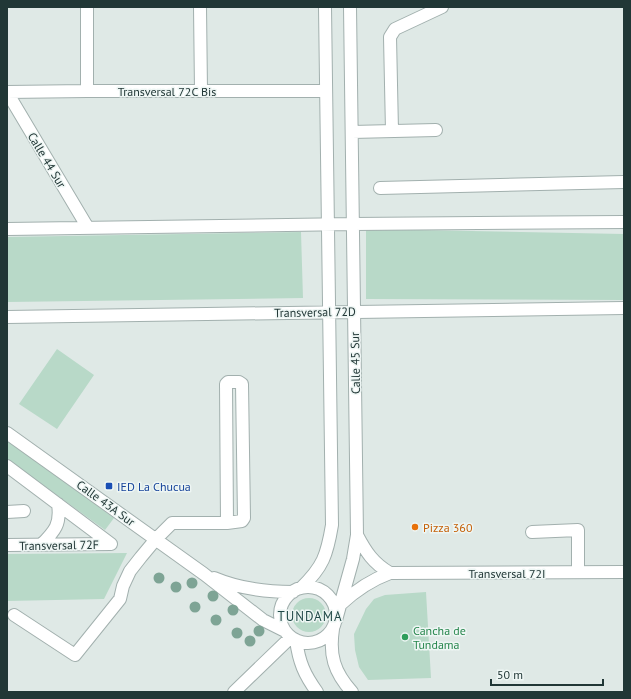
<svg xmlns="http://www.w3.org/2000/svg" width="631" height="699" viewBox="0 0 631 699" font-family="'PT Sans',sans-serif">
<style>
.green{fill:#b8d9c8}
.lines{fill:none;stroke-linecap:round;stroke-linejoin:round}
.minor-casing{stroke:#a2b0ae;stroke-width:14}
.minor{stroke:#fff;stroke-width:12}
.tree{fill:#7ea495}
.transit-dot{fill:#1a4fb4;stroke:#eef6f4;stroke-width:1.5}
.food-dot{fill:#e8710a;stroke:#eef6f4;stroke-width:1.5}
.leisure-dot{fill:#2e9e5b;stroke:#eef6f4;stroke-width:1.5}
.labels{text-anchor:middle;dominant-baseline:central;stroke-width:3;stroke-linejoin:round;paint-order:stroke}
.street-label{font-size:12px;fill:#213736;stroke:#eef6f4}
.transit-label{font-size:12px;fill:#164399;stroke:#eef6f4;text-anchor:start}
.food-label{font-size:12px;fill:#c56008;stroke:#eef6f4;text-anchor:start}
.leisure-label{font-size:12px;fill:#27864d;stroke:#eef6f4;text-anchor:start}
.neighbourhood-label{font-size:13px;letter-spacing:1px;fill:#1f4846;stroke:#eef6f4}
</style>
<rect width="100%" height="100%" fill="#dfe9e6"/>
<path class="green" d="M366,229L624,234V300L366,299Z
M301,232L303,298L7,302V237Z
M57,349L94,375L57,429L19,404Z
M7,440L114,518L105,530L7,459Z
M127,553L104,599L7,601V554Z
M426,592L431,678L368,680L359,667L355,650L354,634L366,609L374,599L385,595Z
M292 615a17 17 0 1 1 34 0a17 17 0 1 1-34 0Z"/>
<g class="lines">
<defs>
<path id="minor" d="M87,7V91
M200,7L201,91
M7,92L87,91H326
M7,92L88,228
M392,131L390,37L395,29L442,7
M352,132L436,130
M380,188L624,182
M7,229L353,224L624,222
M7,317L624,308
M7,433L204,574L263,620L285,631
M7,466L111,544
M7,512L24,511
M532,532L578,530V572
M357,535C366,552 373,563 390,573
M7,545L111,544
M41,545C55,531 61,524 58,504
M214,578C240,589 265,592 293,592
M280 615a28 28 0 1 1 56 0a28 28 0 1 1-56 0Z
M301,588C323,567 327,555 332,525L325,7
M341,604C356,590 371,580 390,573L624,572
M14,615L75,655L120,599L123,586L130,571L141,557L156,539L172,523H227L242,521L244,518L242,384L239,382H228L226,384L227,523
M336,620L353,559L357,535L350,7
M333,629C329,655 334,672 352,692
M296,640C299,662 304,674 317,692
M234,692L291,637"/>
</defs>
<use href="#minor" class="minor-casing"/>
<use href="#minor" class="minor"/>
</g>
<g class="tree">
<circle cx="159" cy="578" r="5.5"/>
<circle cx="192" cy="583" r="5.5"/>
<circle cx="176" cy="587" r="5.5"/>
<circle cx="213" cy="596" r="5.5"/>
<circle cx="195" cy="607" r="5.5"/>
<circle cx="233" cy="610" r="5.5"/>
<circle cx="216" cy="620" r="5.5"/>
<circle cx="259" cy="631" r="5.5"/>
<circle cx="237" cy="633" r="5.5"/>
<circle cx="250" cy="641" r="5.5"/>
</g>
<rect class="transit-dot" x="105" y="482" width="8" height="8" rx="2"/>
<circle class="food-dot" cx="415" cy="527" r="4"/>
<circle class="leisure-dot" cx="405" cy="637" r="4"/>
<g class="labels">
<g class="street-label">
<text x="167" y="91">Transversal 72C Bis</text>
<text transform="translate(47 160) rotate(59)">Calle 44 Sur</text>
<text transform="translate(315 312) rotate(-1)">Transversal 72D</text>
<text transform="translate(355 363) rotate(-91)">Calle 45 Sur</text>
<text transform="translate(106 503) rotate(36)">Calle 43A Sur</text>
<text transform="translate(59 545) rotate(-1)">Transversal 72F</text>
<text x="507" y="573">Transversal 72I</text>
</g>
<g class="transit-label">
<text x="117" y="486">IED La Chucua</text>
</g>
<g class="food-label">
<text x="423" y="527">Pizza 360</text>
</g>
<g class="leisure-label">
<text x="413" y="630">Cancha de<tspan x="413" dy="14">Tundama</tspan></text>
</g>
<g class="neighbourhood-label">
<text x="310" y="616">TUNDAMA</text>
</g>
</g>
<rect width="631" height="699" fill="none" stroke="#213736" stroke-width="16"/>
<path d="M491 679v6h112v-6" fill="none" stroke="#213736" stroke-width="2"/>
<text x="497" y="679" font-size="12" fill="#213736" stroke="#eef6f4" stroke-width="3" paint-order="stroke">50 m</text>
</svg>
